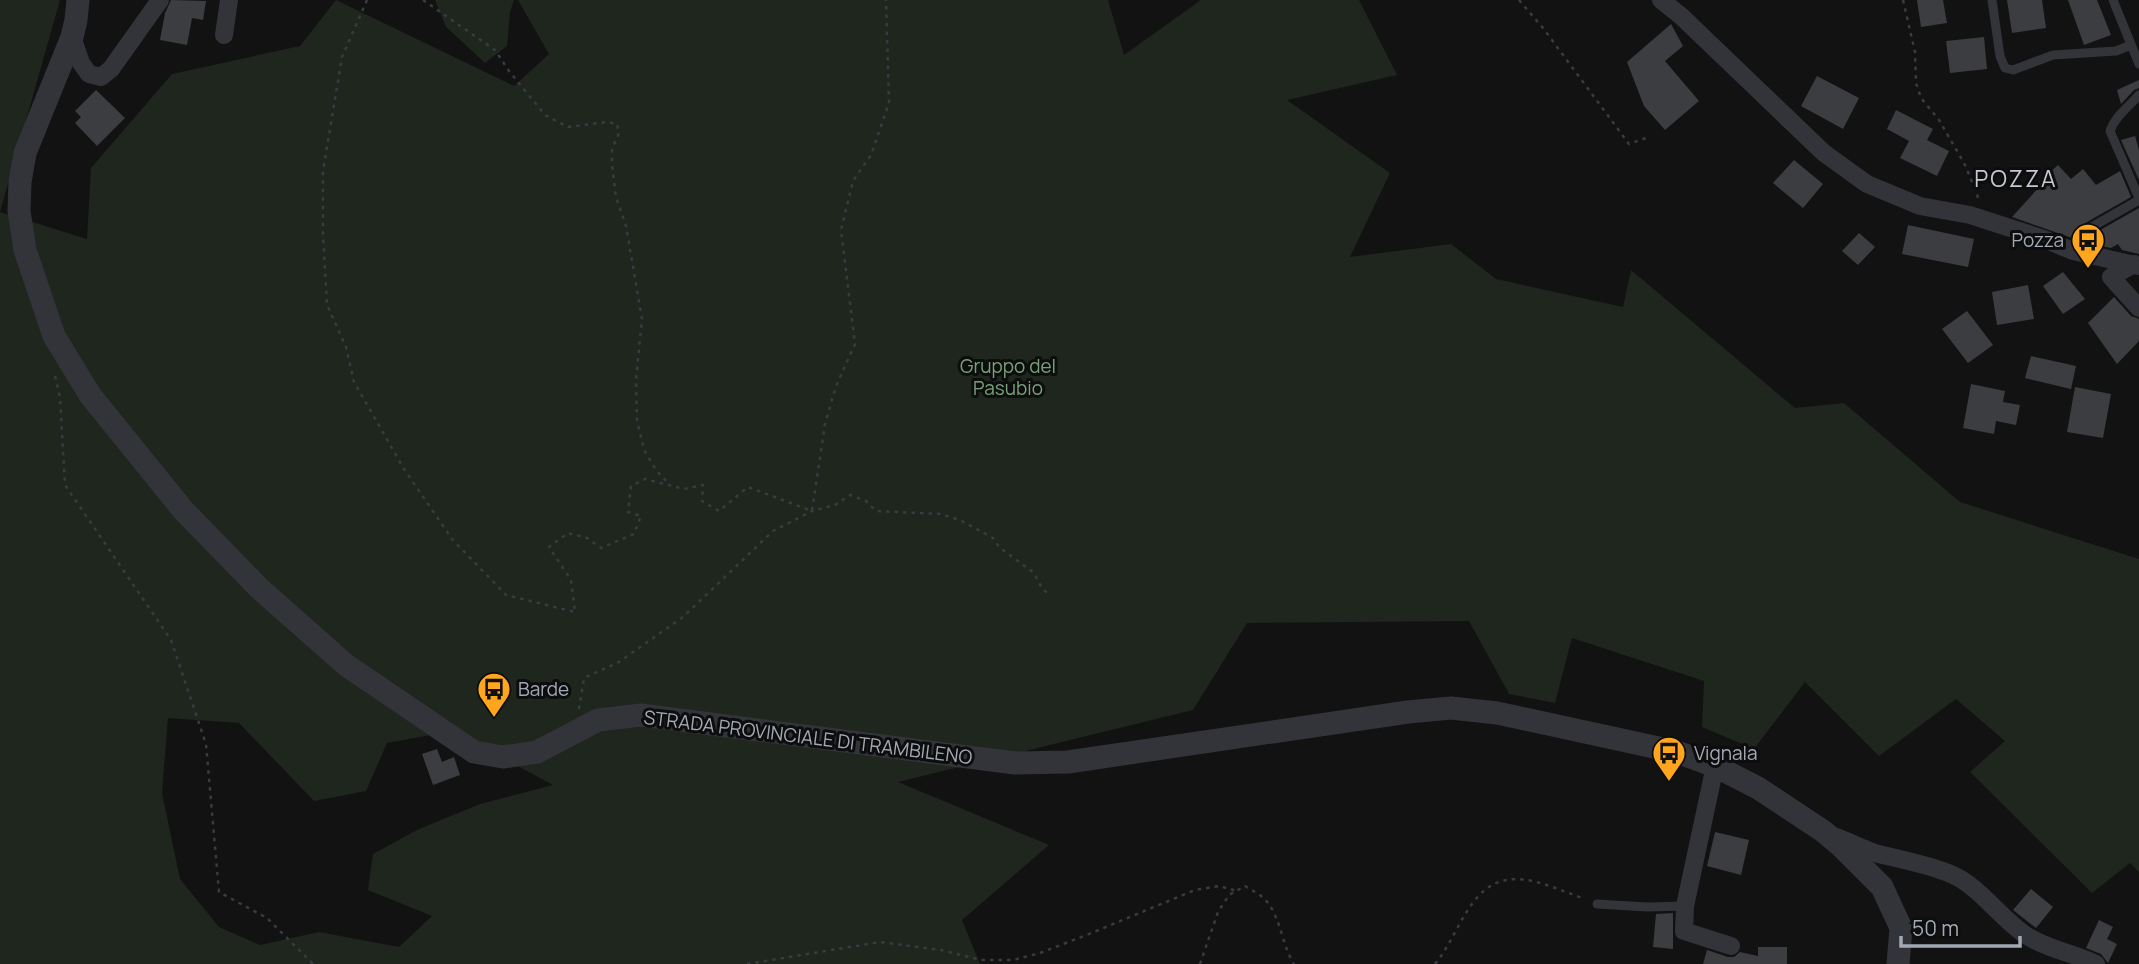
<svg xmlns="http://www.w3.org/2000/svg" width="2139" height="964" viewBox="0 0 2139 964" font-family="Manrope,sans-serif">
<style>
.green{fill:#1e261e;fill-rule:evenodd}
.building{fill:#3c3d41}
.lines{fill:none;stroke-linecap:round;stroke-linejoin:round}
.path{stroke:#383b40;stroke-width:2.5;stroke-dasharray:3.5 5;stroke-linecap:butt}
.service{stroke:#323439;stroke-width:9}
.minor{stroke:#323439;stroke-width:18}
.tertiary{stroke:#323439;stroke-width:23}
.labels{text-anchor:middle;dominant-baseline:central;stroke-width:6;stroke-linejoin:round;paint-order:stroke}
.poi-label{font-size:19px;fill:#a2a9b5;stroke:#0d0d0e;text-anchor:start}
.park-label{font-size:19px;fill:#77a277;stroke:#0d0d0e}
.street-label{font-size:19px;fill:#a2a9b5;stroke:#0d0d0e}
.quarter-label{font-size:23px;letter-spacing:2px;fill:#c3c8d1;stroke:#0d0d0e}
</style>
<rect width="100%" height="100%" fill="#121213"/>
<path class="green" d="M0,0H60L0,212L87,239L91,168L172,74L300,46L336,0L514,86L549,54L518,0H1108L1124,55L1201,0H1359L1397,75L1287,100L1390,173L1350,257L1451,244L1496,279L1623,307L1631,270L1795,408L1844,403L1960,502L2139,559V872L2130,863L2092,893L1970,772L2005,741L1956,699L1879,756L1805,682L1754,749L1702,727L1704,681L1572,638L1555,703L1509,694L1469,621L1247,623L1193,710L898,782L1049,845L962,920L980,964H0ZM168,718L239,723L314,801L366,791L387,743L453,731L553,785L480,804L417,830L373,854L368,890L432,916L399,947L319,932L260,945L219,927L180,879L162,793Z
M435,0H514L510,12L507,46L485,63L446,27Z"/>
<path class="building" d="M171,0L206,1L203,20L192,18L187,45L160,40L165,13Z
M1917,0H1943L1947,23L1921,27Z
M2007,0H2042L2046,28L2012,33Z
M2068,0H2097L2111,35L2084,45Z
M1671,24L1683,46L1665,61L1699,101L1665,130L1644,106L1627,62Z
M1984,37L1987,69L1950,73L1946,41Z
M1817,76L1859,98L1843,129L1801,106Z
M2139,80V88L2134,90L2121,104L2117,90Z
M96,90L125,118L97,146L75,123L81,117L75,111Z
M1896,110L1933,129L1927,140L1949,151L1937,176L1900,158L1909,141L1887,129Z
M2135,136L2139,150V180L2121,140Z
M1794,160L1823,184L1803,208L1773,183Z
M2058,165L2071,179L2083,169L2096,185L2120,171L2131,197L2080,226L2072,238L2012,217L2040,186L2037,184Z
M2139,208V254L2122,250L2118,244L2111,248L2091,244L2088,237Z
M1908,225L1974,239L1968,267L1902,254Z
M1859,233L1875,247L1858,265L1842,251Z
M2063,272L2085,299L2063,314L2043,286Z
M2028,285L2034,319L1997,325L1992,292Z
M2114,297L2131,316L2139,319V341L2117,364L2088,323Z
M1967,311L1993,345L1968,363L1942,329Z
M2031,356L2076,366L2071,389L2025,378Z
M1971,384L2005,391L2003,402L2020,405L2016,425L1996,421L1994,434L1963,428Z
M2075,387L2111,394L2103,438L2067,432Z
M437,749L442,762L454,757L460,775L433,785L422,754Z
M1715,832L1749,840L1741,875L1707,866Z
M2031,889L2053,907L2036,928L2013,910Z
M1673,913V949L1653,947L1656,914Z
M2099,920L2113,927L2107,939L2117,944L2108,963L2101,954L2086,948Z
M1758,947H1787V964H1703L1707,950L1728,957H1734L1740,952L1758,956Z"/>
<g class="lines">
<path class="path" d="M367,0L342,57L323,171V234L327,305L346,347L354,382L404,469L452,539L506,595L575,612L571,580L549,547L568,533L587,538L601,548L634,534L641,516L628,512L631,486L645,479L684,489L703,485L702,501L719,511L748,487L812,511L825,424L836,386L855,344L841,230L853,181L871,155L889,103L886,0
M423,0L495,50L509,71L545,115L568,127L607,122L617,124L619,133L612,149V165L616,197L626,226L642,319L636,379L637,420L644,450L656,470L670,485
M1519,0L1543,28L1629,144L1646,138
M1903,0L1915,52L1916,83L1921,98L1939,120L1964,163L1977,193L1978,199
M55,376L60,397L65,485L171,640L206,744L219,892L267,918L313,964
M579,709L584,678L619,662L683,617L773,531L812,511L835,505L850,495L866,501L876,511L940,514L960,520L993,538L999,547L1034,573L1042,588L1048,594
M747,964L880,942L941,950L981,960H1013L1040,953L1089,934L1195,890L1219,886L1237,891
M1200,964L1218,912L1229,895L1245,886C1253,891 1262,895 1268,903C1281,920 1282,945 1294,964
M1435,964C1450,946 1458,923 1472,904C1503,860 1544,885 1585,899"/>
<path class="service" d="M1992,0L2000,56L2005,68L2013,70L2053,55L2116,51L2131,45
M2113,0L2139,64
M2139,95C2129,107 2115,116 2110,131L2139,198
M2073,251L2083,232L2139,200
M1597,904L1647,907L1685,906"/>
<path class="minor" d="M1661,0L1681,16L1824,153L1867,184L1920,206L1970,215L2044,239L2073,251L2139,266
M224,35L229,0
M72,37L81,63L89,74L101,77L111,69L160,0
M2134,264L2111,277L2139,308
M1715,766L1685,906L1684,931L1731,946
M1836,837C1849,842 1862,848 1875,853C1901,860 1928,864 1953,875C1980,887 2002,920 2027,936C2049,950 2074,953 2096,964"/>
<path class="tertiary" d="M78,0L76,20L72,37L25,153L20,182L19,211L25,250L54,336L90,395L183,510L259,588L346,665L474,752L503,757L537,752L598,720L641,715L1015,763L1068,762L1408,712L1451,708L1497,713L1677,752L1715,766L1758,788L1823,831L1842,847L1882,887L1901,928L1898,964"/>
</g>
<defs>
<symbol id="bus-pin" viewBox="-11 -11 22 30"><path d="M0 17L-7.5 6A9.5 9.5 0 1 1 7.5 6Z" fill="#ffa61e" stroke="#0d0d0e"/><path d="M-5-6H5V4H4V6H2V4H-2V6H-4V4H-5ZM-3.5-4V0h7V-4ZM-3.5 1.2v1.5H-2V1.2ZM2 1.2v1.5H3.5V1.2Z" fill="#111"/></symbol>
</defs>
<g fill-rule="evenodd">
<use href="#bus-pin" x="2069" y="221" width="38" height="52"/>
<use href="#bus-pin" x="475" y="670" width="38" height="52"/>
<use href="#bus-pin" x="1650" y="734" width="38" height="52"/>
</g>
<g class="labels">
<g class="poi-label">
<text x="2064" y="240" text-anchor="end">Pozza</text>
<text x="518" y="689">Barde</text>
<text x="1694" y="753">Vignala</text>
</g>
<g class="park-label">
<text x="1008" y="366">Gruppo del<tspan x="1008" dy="22">Pasubio</tspan></text>
</g>
<g class="street-label">
<text transform="translate(808 737) rotate(7)">STRADA PROVINCIALE DI TRAMBILENO</text>
</g>
<g class="quarter-label">
<text x="2016" y="178">POZZA</text>
</g>
</g>
<path d="M1901 936v10h119v-10" fill="none" stroke="#a2a9b5" stroke-width="3.5"/>
<text x="1912" y="936" font-size="21" fill="#a2a9b5" stroke="#0d0d0e" stroke-width="5" paint-order="stroke">50 m</text>
</svg>
